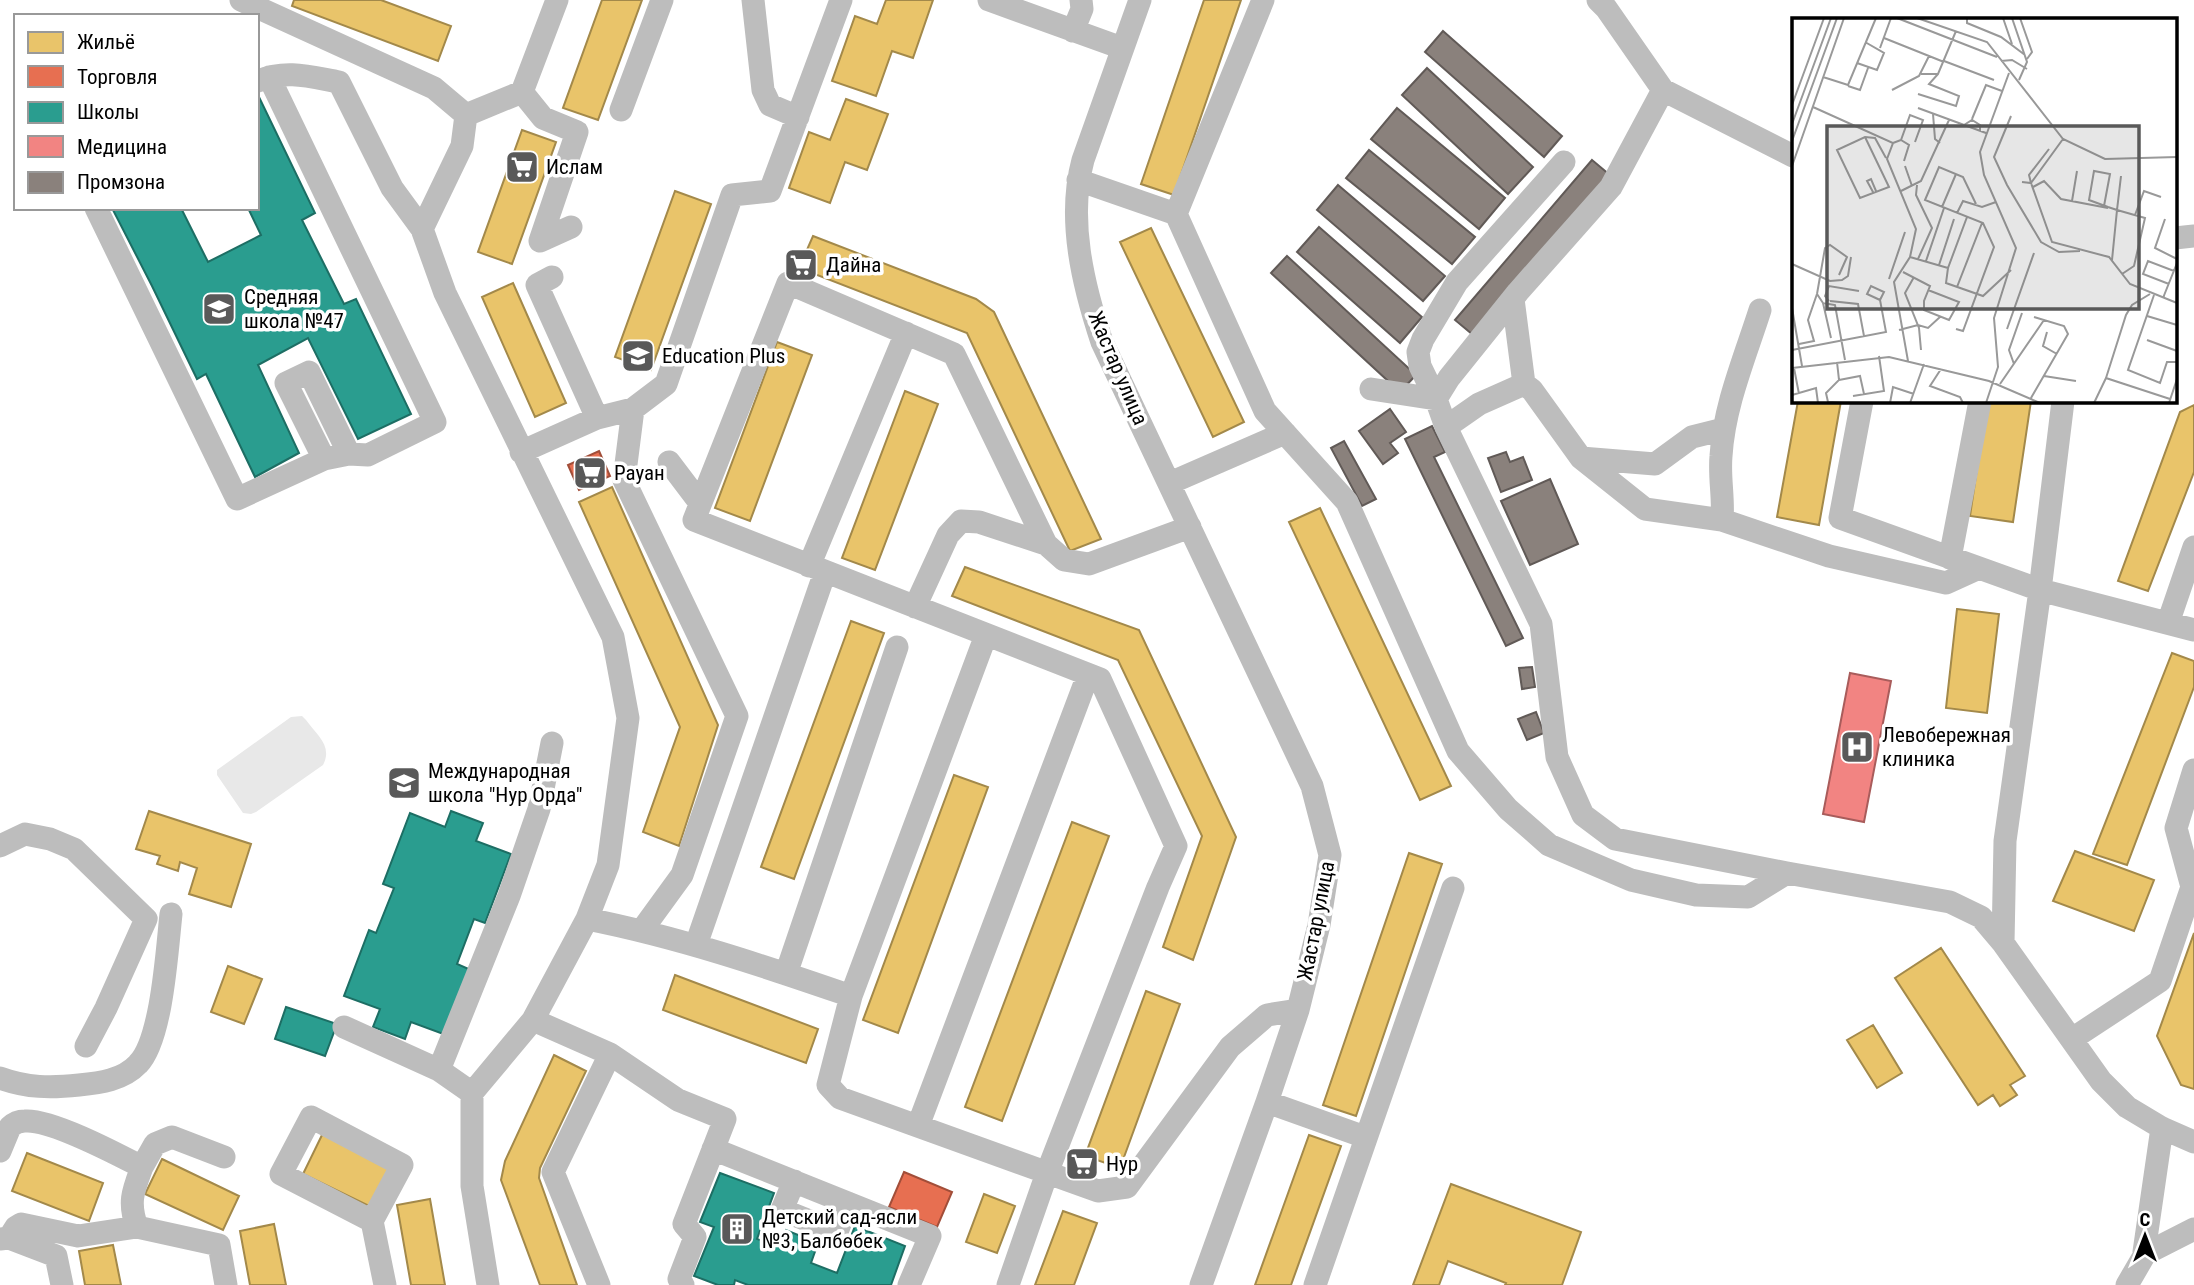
<svg xmlns="http://www.w3.org/2000/svg" width="2194" height="1285" viewBox="0 0 2194 1285" font-family="'Roboto Condensed',sans-serif">
<style>
.green{fill:#e8e8e8}
.homes{fill:#e9c46a;stroke:#a3894a;stroke-width:2}
.shops{fill:#e76f51;stroke:#a24e39;stroke-width:2}
.schools{fill:#2a9d8f;stroke:#1d6e64;stroke-width:2}
.health{fill:#f28482;stroke:#a95c5b;stroke-width:2}
.industry{fill:#8a817c;stroke:#615a57;stroke-width:2}
.lines{fill:none;stroke-linecap:round;stroke-linejoin:round}
.minor{stroke:#bdbdbd;stroke-width:23}
.labels{text-anchor:middle;dominant-baseline:central;stroke-width:7;stroke-linejoin:round;paint-order:stroke}
.poi-label{font-size:21px;fill:#000;stroke:#fff;text-anchor:start}
.street-label{font-size:21px;fill:#000;stroke:#fff}
.inset-road{fill:none;stroke:#999;stroke-width:2}
.view{fill:#595959;fill-opacity:0.15;stroke:#595959;stroke-width:3.5}
.inset-edge{fill:none;stroke:#000;stroke-width:3.5}
</style>
<rect width="100%" height="100%" fill="#fff"/>
<path class="green" d="M291,717L302,716L306,720C317,735 333,746 323,765L256,812L251,814L243,813L217,775V770Z"/>
<path class="homes" d="M294,0H381L451,26L438,61L292,6Z
M602,0H642L598,120L563,108Z
M886,0H933L913,58L892,51L876,96L832,81L855,16L877,24Z
M1204,0H1241L1174,195L1141,184Z
M846,99L888,114L867,170L845,162L830,203L789,188L809,132L830,140Z
M522,130L556,142L512,264L478,252Z
M675,191L711,204L651,370L615,357Z
M1151,228L1244,422L1213,437L1120,242Z
M813,236L976,299L994,312L1101,539L1070,551L967,333L799,268Z
M513,283L566,403L535,417L482,297Z
M777,342L812,355L750,521L715,508Z
M905,391L938,404L875,570L842,558Z
M1798,401H1841L1819,525L1777,517Z
M1987,401H2031L2013,522L1970,516Z
M2194,405V472L2148,591L2118,581L2180,412Z
M612,487L718,725L679,846L643,832L680,727L579,502Z
M1320,508L1451,786L1420,800L1289,522Z
M965,567L1139,630L1236,837L1193,960L1163,947L1202,836L1118,660L952,596Z
M1957,609L1999,614L1987,713L1946,708Z
M851,621L884,633L794,879L761,867Z
M2172,653L2194,661V687L2127,865L2093,854Z
M954,775L988,787L898,1033L863,1020Z
M149,811L251,844L231,907L189,894L197,868L180,862L178,871L157,864L160,856L136,849Z
M1072,822L1109,836L1002,1121L965,1107Z
M2075,851L2154,880L2134,931L2053,901Z
M1409,853L1442,864L1356,1116L1323,1105Z
M2194,933V1089L2181,1085L2157,1036Z
M1941,948L2025,1076L2010,1085L2017,1095L2000,1106L1993,1095L1978,1105L1895,978Z
M228,966L262,979L244,1024L211,1012Z
M675,975L818,1029L806,1063L663,1010Z
M1146,991L1180,1004L1120,1168L1085,1156Z
M1873,1025L1902,1073L1877,1088L1847,1040Z
M554,1055L586,1071L540,1168L539,1178L577,1285H540L501,1180L505,1161Z
M323,1133L389,1169L369,1206L303,1174Z
M1309,1135L1341,1146L1291,1285H1255Z
M27,1153L103,1183L89,1221L12,1191Z
M162,1159L239,1196L223,1230L145,1194Z
M1451,1184L1581,1232L1562,1285H1505L1506,1283L1448,1261L1439,1285H1413Z
M984,1194L1015,1206L997,1253L966,1242Z
M430,1199L445,1285H411L397,1205Z
M1063,1211L1097,1223L1074,1285H1035Z
M274,1224L286,1285H250L240,1231Z
M113,1245L121,1285H85L79,1251Z"/>
<path class="shops" d="M599,451L610,476L579,490L568,465Z
M904,1172L952,1192L937,1227L889,1207Z"/>
<path class="schools" d="M258,95L315,213L302,220L344,304L356,299L411,414L358,439L308,338L258,365L299,453L255,477L206,374L197,379L152,286L112,208H181L208,262L261,235L248,208H257Z
M451,811L483,823L476,841L511,854L485,923L474,919L457,964L471,970L446,1035L411,1022L405,1039L373,1027L380,1009L344,996L369,930L376,933L394,888L383,884L410,813L445,827Z
M286,1007L337,1024L325,1056L275,1039Z
M720,1173L774,1193L757,1239L780,1247L786,1230L818,1243L811,1263L837,1273L855,1226L905,1246L891,1285H748L735,1280L734,1285H718L694,1276L714,1227L700,1222Z"/>
<path class="health" d="M1850,673L1891,681L1864,822L1823,814Z"/>
<path class="industry" d="M1443,31L1562,136L1544,157L1425,52Z
M1427,68L1533,167L1508,194L1402,95Z
M1397,108L1505,198L1479,229L1371,139Z
M1369,150L1475,237L1452,264L1346,178Z
M1592,160L1610,175L1472,334L1455,320Z
M1338,185L1445,276L1423,301L1317,210Z
M1319,227L1422,317L1400,343L1297,252Z
M1287,256L1416,375L1400,392L1271,273Z
M1390,409L1406,432L1390,443L1398,453L1383,464L1359,431Z
M1432,426L1445,452L1434,457L1523,638L1506,646L1405,439Z
M1344,441L1376,499L1362,506L1331,448Z
M1506,452L1510,462L1523,457L1532,480L1501,492L1488,458Z
M1550,479L1578,544L1530,565L1501,501Z
M1532,667L1535,687L1522,689L1519,668Z
M1536,712L1544,733L1527,740L1518,719Z"/>
<g class="lines">
<path class="minor" d="M241,0L434,88L466,115L462,146L422,229L445,293L613,637L628,718L608,865L587,919L533,1020L472,1093V1186L488,1285
M753,0L763,90L770,105L798,117
M989,0L1122,48
M1140,0L1083,160C1067,219 1083,285 1102,342L1312,786L1330,855L1319,925L1298,1010L1267,1102L1201,1285
M1263,0L1176,214L1265,411L1347,502L1458,751L1508,809L1549,845L1631,880L1696,895L1748,897L1787,873
M1598,0L1606,8L1663,90L1793,156
M1073,31L1082,9L1081,0
M258,81C286,69 311,77 339,82L392,188L422,229
M1663,90L1611,187L1518,292L1449,378L1436,399L1446,427L1541,624L1557,757L1583,815L1615,839L1787,873L1950,902L1981,917L2003,943L2101,1081L2127,1107L2162,1128L2194,1142
M522,92L543,118L577,132L540,241
M621,110L662,0
M466,115L522,92L557,0
M1078,180L1176,214
M96,208L237,499L324,459L349,454L368,455L435,422L269,77
M2175,238L2194,236
M540,241L571,227
M552,277L537,285L597,418
M1513,299L1524,384
M1371,389L1436,399L1420,366L1418,352L1423,339L1457,282L1564,162
M1862,401L1840,518L2040,590L2005,841L2003,943
M2063,401L2040,590L2194,630
M633,409L624,480L737,716L682,875L642,930
M1446,427L1479,404L1524,384L1532,390L1581,458L1645,509L1722,520L1829,556L1946,583L1979,568
M521,452L597,418L633,409L666,384L732,195L770,191L841,0
M1581,458L1655,464L1692,437L1724,429
M324,459L286,383L309,372L349,454
M669,462L700,503
M1170,483L1285,433
M1722,520C1724,499 1719,477 1721,456C1724,406 1745,357 1760,310
M1950,558L1980,401
M809,566L906,333
M915,607L948,535L961,521L979,522L1046,544L1064,560L1089,564L1190,527
M2168,623L2194,547
M0,846L25,834L50,839L74,849L146,919L106,1008L86,1046
M587,919C678,937 764,966 851,996L828,1085L840,1098L1098,1191L1127,1187L1230,1047L1267,1015L1298,1010
M696,945L825,572
M786,974L897,647
M851,996L986,635
M533,1020L610,1054L678,1100L725,1119L684,1224L695,1237L679,1279L683,1285
M344,1027L439,1070L472,1093
M2072,1039L2160,981L2192,887L2176,828L2194,770
M439,1070L509,896L539,809L552,743
M0,1078C27,1088 51,1088 79,1085C100,1083 123,1080 138,1064C162,1040 167,950 171,914
M1267,1102L1365,1137
M918,1126L1088,675
M713,1149L930,1236L909,1285
M0,1151L10,1127C14,1123 19,1121 25,1121C51,1119 117,1154 142,1167L155,1144L172,1137L224,1157
M794,1181L782,1210L837,1232L848,1203
M372,1221L281,1174L311,1117L402,1165L372,1221L385,1285
M137,1227C128,1202 133,1191 142,1167
M9,1238L16,1227L21,1224L78,1236L137,1227L219,1245L226,1285
M0,1239L9,1238L56,1256L62,1285
M2144,1252L2162,1128
M599,1285L553,1172L610,1054
M1008,1285L1047,1173L1158,887L1176,846L1100,679L694,520L788,283L954,354L1046,544
M1315,1285L1453,888
M2127,1285L2145,1254L2194,1229"/>
</g>
<defs>
<symbol id="supermarket-square" viewBox="-11 -11 22 22"><rect x="-9" y="-9" width="18" height="18" rx="4" fill="#595959" stroke="#fff"/><path d="M-6-5.5h2.5l.6 2H6L4.5 2H-2.5L-4.4-4H-6ZM-1.5 3.2a1.3 1.3 0 1 0 .1 0ZM3 3.2a1.3 1.3 0 1 0 .1 0Z" fill="#fff"/></symbol>
<symbol id="school-square" viewBox="-11 -11 22 22"><rect x="-9" y="-9" width="18" height="18" rx="4" fill="#595959" stroke="#fff"/><path d="M0-5L7-2L0 1L-7-2ZM-4 1L0 2.5L4 1V4Q0 6-4 4Z" fill="#fff"/></symbol>
<symbol id="hospital-square" viewBox="-11 -11 22 22"><rect x="-9" y="-9" width="18" height="18" rx="4" fill="#595959" stroke="#fff"/><path d="M-5-5h3v3.5h4V-5h3V5h-3V1.5h-4V5h-3Z" fill="#fff"/></symbol>
<symbol id="building-square" viewBox="-11 -11 22 22"><rect x="-9" y="-9" width="18" height="18" rx="4" fill="#595959" stroke="#fff"/><path d="M-4-6H4V6H1V3H-1V6H-4ZM-2.5-4.3h1.7v1.8h-1.7ZM.8-4.3h1.7v1.8H.8ZM-2.5-1h1.7V.8h-1.7ZM.8-1h1.7V.8H.8Z" fill="#fff"/></symbol>
</defs>
<g fill-rule="evenodd">
<use href="#supermarket-square" x="503" y="148" width="38" height="38"/>
<use href="#supermarket-square" x="782" y="246" width="38" height="38"/>
<use href="#school-square" x="200" y="290" width="38" height="38"/>
<use href="#school-square" x="619" y="337" width="38" height="38"/>
<use href="#supermarket-square" x="571" y="454" width="38" height="38"/>
<use href="#hospital-square" x="1838" y="728" width="38" height="38"/>
<use href="#school-square" x="385" y="764" width="38" height="38"/>
<use href="#supermarket-square" x="1063" y="1145" width="38" height="38"/>
<use href="#building-square" x="718" y="1210" width="38" height="38"/>
</g>
<g class="labels">
<g class="poi-label">
<text x="546" y="167">Ислам</text>
<text x="826" y="265">Дайна</text>
<text x="244" y="297">Средняя<tspan x="244" dy="24">школа №47</tspan></text>
<text x="662" y="356">Education Plus</text>
<text x="614" y="473">Рауан</text>
<text x="1882" y="735">Левобережная<tspan x="1882" dy="24">клиника</tspan></text>
<text x="428" y="771">Международная<tspan x="428" dy="24">школа "Нур Орда"</tspan></text>
<text x="1106" y="1164">Нур</text>
<text x="762" y="1217">Детский сад-ясли<tspan x="762" dy="24">№3, Балбөбек</tspan></text>
</g>
<g class="street-label">
<text transform="translate(1118 368) rotate(67)">Жастар улица</text>
<text transform="translate(1316 921) rotate(-79)">Жастар улица</text>
</g>
</g>
<g transform="translate(1792 18)">
<rect width="385" height="385" fill="#fff"/>
<path class="inset-road" d="M105,0L205,39M125,0L195,24L271,121L313,141L385,139M175,0V5L209,19L233,37M211,0L220,26M220,0L235,44L227,62M228,0L240,34L235,41M92,20L152,44M88,30L99,0M152,43L202,62M209,43L220,42L235,51M65,45L85,52L92,35L73,24M129,56H146L164,13M31,59L56,67L84,0M56,68L68,72L76,50M100,72L127,58L137,38M126,76L164,88L167,78L137,66L146,56M0,87L32,0M21,89L101,125L95,141L124,211L118,239L102,264L116,343M126,90L194,115M141,96L143,121L148,125M219,98L202,139L215,167L249,224L267,234L288,233M180,101L194,67L210,73M0,106L39,0M172,107L180,102L188,107V113M73,119L97,169L68,180L45,132L73,119L83,120L94,140M271,121L239,165L260,224L317,239L338,266L385,285M109,122L117,127L112,143M0,123L45,0M101,125L109,122L118,97L131,102L123,124M0,148L52,0M113,148L120,168M329,158L325,192L353,200L342,248L330,256M230,164L239,165L237,157L257,131M125,167L124,177L140,210L126,241M241,169L252,163L269,181L316,190M109,173L129,163L157,102M81,174L75,163L79,161L84,173M280,183L285,153M312,188L318,156L302,153L297,182L316,189L325,192L320,242M150,189L164,156M165,195L171,183L190,189L204,184M343,197L352,173L369,179M373,201L363,230L385,241M118,239L156,250L154,265L191,278L219,252M134,243L152,190M0,246L38,263L50,262L56,258L59,239M147,247L162,201M156,250L175,199M111,254L138,268L132,283V292L157,302L167,284L136,272M122,259L113,275L127,310L129,332M97,261L113,214M377,266L351,256L356,243L382,253M165,269L190,205M25,276L33,230L38,227L55,239L47,257M358,276L340,287L334,297L314,360L378,381M362,277L336,352L368,365L375,344H385M371,280L385,245M37,283L33,278L37,268L67,273M38,283L66,286L72,318M0,290L10,348M355,298L385,307M164,311L171,313L202,229L191,205L133,182L147,149L171,159L184,186M215,311L242,235M107,312L126,307L136,310L148,299M255,314L251,328L265,336M39,320L31,285L43,287L53,342M355,322L385,333M7,326L22,323L16,302L25,276L31,285M0,332L94,314L88,282L92,274L79,268L75,276L88,282M45,344L47,362L34,375L36,384L52,385M222,346L217,332L230,295M0,350L97,339L197,363L248,385M2,350L7,376M149,351L138,368L168,379L171,385M252,358L284,363M47,362L68,358L72,376M208,366L252,302M0,377L24,370L26,385M61,378L92,373L87,338M239,380L276,316L272,308L242,299M98,385L101,369L122,376M118,385L132,346M194,385L206,349L202,300L224,230L192,157L188,134L217,55M302,385L314,360M377,385L385,361"/>
<path class="view" d="M35,108H347V291H35Z"/>
<rect width="385" height="385" class="inset-edge"/>
</g>
<rect x="14" y="14" width="245" height="196" fill="#ffffff" stroke="#999999" stroke-width="2"/>
<rect x="28" y="32" width="35" height="21" fill="#e9c46a" stroke="#999999" stroke-width="2"/>
<text x="77" y="49" font-size="21" fill="#000000">Жильё</text>
<rect x="28" y="66" width="35" height="21" fill="#e76f51" stroke="#999999" stroke-width="2"/>
<text x="77" y="84" font-size="21" fill="#000000">Торговля</text>
<rect x="28" y="102" width="35" height="21" fill="#2a9d8f" stroke="#999999" stroke-width="2"/>
<text x="77" y="119" font-size="21" fill="#000000">Школы</text>
<rect x="28" y="136" width="35" height="21" fill="#f28482" stroke="#999999" stroke-width="2"/>
<text x="77" y="154" font-size="21" fill="#000000">Медицина</text>
<rect x="28" y="172" width="35" height="21" fill="#8a817c" stroke="#999999" stroke-width="2"/>
<text x="77" y="189" font-size="21" fill="#000000">Промзона</text>
<g transform="translate(2145 1236)" stroke="#ffffff" stroke-width="5" paint-order="stroke">
<path d="M0-5L12 26L0 18L-12 26Z" fill="#000000"/>
<text y="-10" font-size="19" font-weight="bold" text-anchor="middle" fill="#000000">С</text>
</g>
</svg>
